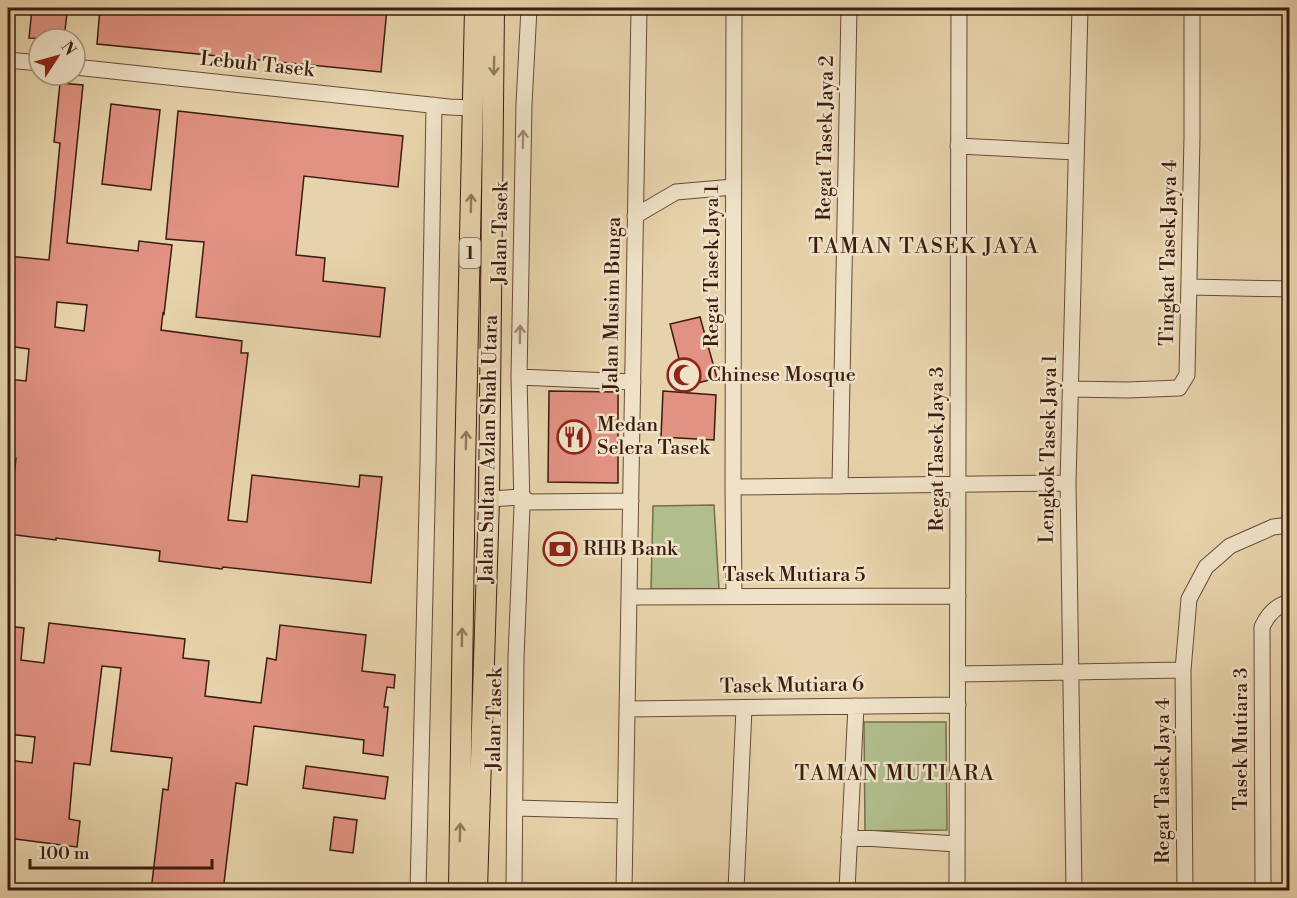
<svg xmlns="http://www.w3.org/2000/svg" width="1297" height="898" viewBox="0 0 1297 898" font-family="'Libre Bodoni',serif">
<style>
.green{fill:#b1be8c;stroke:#766d4e;stroke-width:1.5}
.building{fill:#e19282;stroke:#3c1c0f;stroke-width:1.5;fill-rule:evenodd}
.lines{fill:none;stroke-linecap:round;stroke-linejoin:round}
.minor-casing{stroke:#674a36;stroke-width:17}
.major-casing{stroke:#3c1c0f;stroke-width:22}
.minor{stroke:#efe2c8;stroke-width:15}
.major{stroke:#e7d3ab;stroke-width:20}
.oneway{stroke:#92785d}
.oneway2{stroke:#9e8975}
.labels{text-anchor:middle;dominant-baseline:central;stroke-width:5;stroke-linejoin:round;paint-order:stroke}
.shield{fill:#efe2c8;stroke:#725746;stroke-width:1.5}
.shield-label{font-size:18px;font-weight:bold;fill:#3c1c0f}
.street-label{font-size:20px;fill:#3c1c0f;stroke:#efe2c8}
.poi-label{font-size:20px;fill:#3c1c0f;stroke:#efe2c8;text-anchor:start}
.neighbourhood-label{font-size:21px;letter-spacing:1.5px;fill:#3c1c0f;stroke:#efe2c8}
</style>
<rect width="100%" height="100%" fill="#e7d3ab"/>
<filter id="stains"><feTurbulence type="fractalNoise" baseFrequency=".00333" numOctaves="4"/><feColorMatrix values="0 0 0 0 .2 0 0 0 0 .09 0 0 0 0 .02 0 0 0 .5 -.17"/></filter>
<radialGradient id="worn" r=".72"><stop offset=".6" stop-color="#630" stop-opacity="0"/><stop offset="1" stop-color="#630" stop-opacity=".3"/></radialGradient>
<path class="green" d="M714,505L719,589H651L653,506Z
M864,722H946L947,830L865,831Z"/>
<path class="building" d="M100,8H387L381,72L97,44Z
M32,9L67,13L64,39L29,38Z
M60,83L83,85L67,243L138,251L139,241L172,245L164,314L163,313L161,330L242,341L241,353H248L228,520L247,522L252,475L359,487L360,475L382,477L371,583L223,567L222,569L159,561L160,551L56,538V540L8,534L16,458L8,456V379L26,381L29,349L8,346V256L49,260L60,143L54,142ZM57,302L87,305L84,331L55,327Z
M111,104L160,110L151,190L102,184Z
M178,111L403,136L398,187L304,176L296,255L325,258L323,281L385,288L380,337L196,317L204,242L166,239Z
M700,317L717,378L686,386L670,324Z
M549,391L618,392V483L548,482Z
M663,391L716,395L714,440L661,437Z
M49,623L185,639L183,658L209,661L205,696L261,703L267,658L276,660L280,625L366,635L362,671L395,675L394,688L387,687L384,707H388L383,756L363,753L364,740L254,726L247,785L236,783L223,891H151L163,789L168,790L172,758L111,751L121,668L102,666L90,765L74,763L69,819L80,821L77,847L8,838V760L32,763L35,737L8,734V626L24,628L21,660L44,663Z
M306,766L388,777L385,799L303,788Z
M334,817L357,820L353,853L330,850Z"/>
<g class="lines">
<defs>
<path id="minor" d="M8,60L39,63
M75,67L449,107L473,108
M958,146L1076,152
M635,216L676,192L733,187
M1190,287L1290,289
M519,377L633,382
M1071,389L1127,390L1179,388L1187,375L1192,137V8
M840,486C842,327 847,167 849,8
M733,487L1068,483
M489,499L522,497L530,502L631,501
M734,596L733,487L734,8
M629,597L958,596
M958,674L1183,670
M627,709L958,705
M515,808L625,811
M849,837L957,844
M418,890L428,464L434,105
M514,890L516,658L522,506L519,377L524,104L529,8
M624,890L639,8
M736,890L744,708
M847,890L856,706
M957,890L959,8
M1074,890L1068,483L1080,8
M1185,890L1183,670L1189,599L1206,567L1230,546L1273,527L1290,525
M1263,890L1262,627C1268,614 1276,605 1290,602"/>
<path id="major" d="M459,890L465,466L475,8
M477,890L489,499L494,8"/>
</defs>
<use href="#minor" class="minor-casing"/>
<use href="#major" class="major-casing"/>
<use href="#minor" class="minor"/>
<use href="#major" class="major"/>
</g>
<defs><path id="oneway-shaft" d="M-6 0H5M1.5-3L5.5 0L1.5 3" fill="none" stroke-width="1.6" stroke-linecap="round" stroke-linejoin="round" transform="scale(1.5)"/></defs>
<g class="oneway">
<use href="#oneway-shaft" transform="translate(494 66) rotate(91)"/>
<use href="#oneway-shaft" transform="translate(471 203) rotate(-89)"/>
<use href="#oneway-shaft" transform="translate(466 440) rotate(-89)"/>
<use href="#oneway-shaft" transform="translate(462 637) rotate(-89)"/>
<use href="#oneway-shaft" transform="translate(460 832) rotate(-89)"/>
</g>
<g class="oneway2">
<use href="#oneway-shaft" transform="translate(523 139) rotate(-89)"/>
<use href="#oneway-shaft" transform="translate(520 334) rotate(-89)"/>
</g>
<defs>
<symbol id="mosque-ring" viewBox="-11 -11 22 22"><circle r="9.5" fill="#efe2c8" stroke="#8f2418" stroke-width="1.5"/><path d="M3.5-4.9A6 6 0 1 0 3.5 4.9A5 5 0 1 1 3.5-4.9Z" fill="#8f2418"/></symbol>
<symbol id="restaurant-ring" viewBox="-11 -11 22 22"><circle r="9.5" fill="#efe2c8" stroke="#8f2418" stroke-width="1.5"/><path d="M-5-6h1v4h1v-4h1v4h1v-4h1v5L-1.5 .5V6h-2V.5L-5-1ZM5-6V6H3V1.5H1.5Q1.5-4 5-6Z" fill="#8f2418"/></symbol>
<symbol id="bank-ring" viewBox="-11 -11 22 22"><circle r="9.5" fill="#efe2c8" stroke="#8f2418" stroke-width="1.5"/><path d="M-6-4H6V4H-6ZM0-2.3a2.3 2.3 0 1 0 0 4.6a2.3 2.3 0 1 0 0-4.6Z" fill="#8f2418"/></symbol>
</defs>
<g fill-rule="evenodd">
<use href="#mosque-ring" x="665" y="356" width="38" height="38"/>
<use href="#restaurant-ring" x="555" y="418" width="38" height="38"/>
<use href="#bank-ring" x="541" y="530" width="38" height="38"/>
</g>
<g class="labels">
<rect class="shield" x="459.5" y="238" width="21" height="30" rx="4.5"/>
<g class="shield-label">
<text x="470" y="253">1</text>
</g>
<g class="street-label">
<text transform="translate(257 65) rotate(6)">Lebuh Tasek</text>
<text transform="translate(826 138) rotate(-89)">Regat Tasek Jaya 2</text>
<text transform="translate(501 233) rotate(-89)">Jalan Tasek</text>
<text transform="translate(1169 253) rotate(-89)">Tingkat Tasek Jaya 4</text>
<text transform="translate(712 266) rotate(-90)">Regat Tasek Jaya 1</text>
<text transform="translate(613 304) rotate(-89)">Jalan Musim Bunga</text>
<text transform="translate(489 449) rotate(-89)">Jalan Sultan Azlan Shah Utara</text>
<text transform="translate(937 449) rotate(-90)">Regat Tasek Jaya 3</text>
<text transform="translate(1049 449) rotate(-89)">Lengkok Tasek Jaya 1</text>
<text x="794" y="575">Tasek Mutiara 5</text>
<text transform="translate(792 686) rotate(-1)">Tasek Mutiara 6</text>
<text transform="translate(495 719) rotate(-89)">Jalan Tasek</text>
<text transform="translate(1241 739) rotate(-90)">Tasek Mutiara 3</text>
<text transform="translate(1163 781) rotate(-90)">Regat Tasek Jaya 4</text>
</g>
<g class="poi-label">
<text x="707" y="375">Chinese Mosque</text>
<text x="597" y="425">Medan<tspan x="597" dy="23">Selera Tasek</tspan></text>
<text x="583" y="549">RHB Bank</text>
</g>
<g class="neighbourhood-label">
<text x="924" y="247">TAMAN TASEK JAYA</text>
<text x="895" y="774">TAMAN MUTIARA</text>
</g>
</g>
<rect width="1297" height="898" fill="none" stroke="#e7d3ab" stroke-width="30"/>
<rect x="9" y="9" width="1279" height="880" fill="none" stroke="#3c1c0f" stroke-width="3"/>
<rect x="15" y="15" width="1267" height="868" fill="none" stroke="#3c1c0f" stroke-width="1.5"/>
<g transform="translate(57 57) rotate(54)"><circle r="28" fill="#efe2c8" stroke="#a7937e" stroke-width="1.5"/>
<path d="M0-4.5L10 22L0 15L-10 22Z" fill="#8f2418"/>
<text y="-9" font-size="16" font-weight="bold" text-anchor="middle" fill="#3c1c0f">N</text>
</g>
<path d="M30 859v9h182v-9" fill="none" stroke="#3c1c0f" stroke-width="3"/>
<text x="39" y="859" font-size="18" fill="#3c1c0f" stroke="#efe2c8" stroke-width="4.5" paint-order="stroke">100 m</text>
<rect width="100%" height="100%" filter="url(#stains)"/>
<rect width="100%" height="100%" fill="url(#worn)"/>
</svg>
